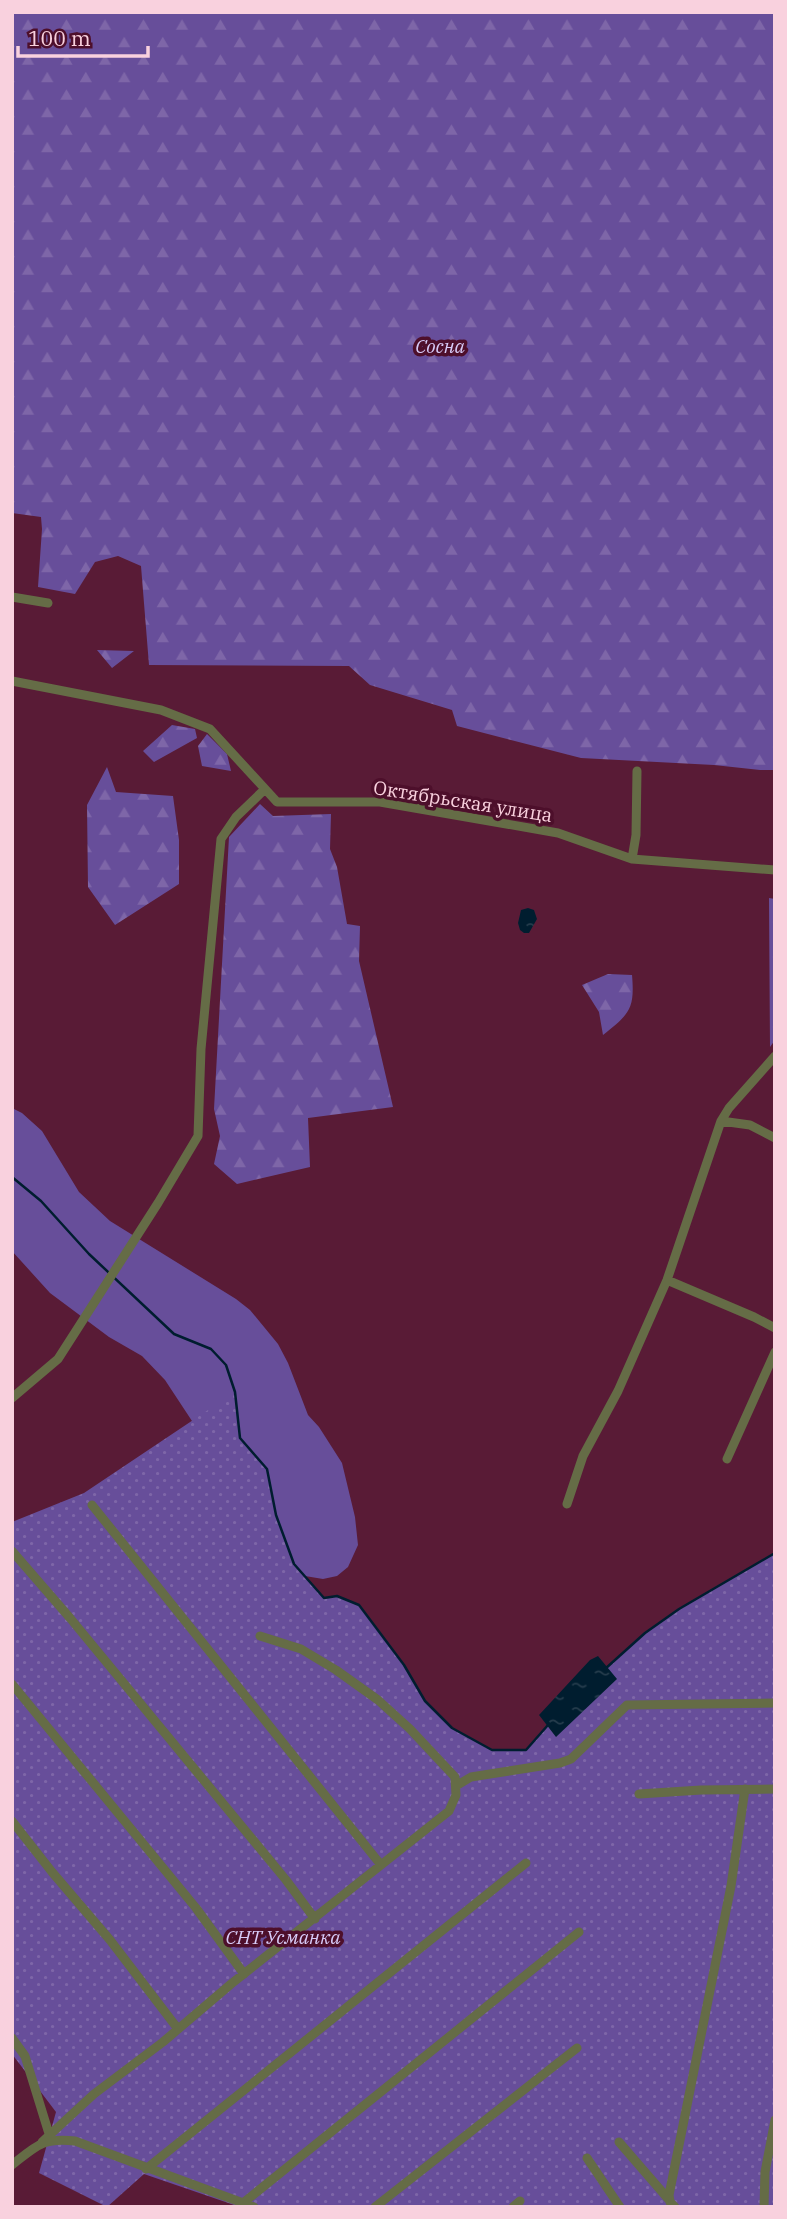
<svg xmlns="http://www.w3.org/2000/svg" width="787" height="2219" viewBox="0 0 787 2219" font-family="'IBM Plex Serif',serif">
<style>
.green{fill:#674e9a}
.forest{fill:url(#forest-firs)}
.garden{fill:url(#garden-dots)}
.water{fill:url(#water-ripples)}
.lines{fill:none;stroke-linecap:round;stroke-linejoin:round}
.stream{stroke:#001d2f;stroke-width:2.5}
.minor{stroke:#656c46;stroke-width:9}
.labels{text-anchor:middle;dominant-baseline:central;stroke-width:7;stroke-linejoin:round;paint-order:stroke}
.park-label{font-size:19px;font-style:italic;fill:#d7cbf8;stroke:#4d0f2b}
.street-label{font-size:19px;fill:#f9d1de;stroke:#4d0f2b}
</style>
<defs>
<pattern id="forest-firs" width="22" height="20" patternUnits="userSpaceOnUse" patternTransform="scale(1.75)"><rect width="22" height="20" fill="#674e9a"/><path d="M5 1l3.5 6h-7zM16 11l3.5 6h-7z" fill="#7e66a8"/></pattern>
<pattern id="garden-dots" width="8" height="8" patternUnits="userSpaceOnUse" patternTransform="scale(1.75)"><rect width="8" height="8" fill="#674e9a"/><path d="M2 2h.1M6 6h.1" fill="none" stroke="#7e66a8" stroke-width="1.8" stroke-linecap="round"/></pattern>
<pattern id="water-ripples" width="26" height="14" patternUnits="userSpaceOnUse" patternTransform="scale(1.75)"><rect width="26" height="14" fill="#001d2f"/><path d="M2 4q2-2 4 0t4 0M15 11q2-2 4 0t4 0" fill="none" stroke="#263d4d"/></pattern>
</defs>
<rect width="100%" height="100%" fill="#591b36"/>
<path class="green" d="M12,1108L22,1113L42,1131L79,1192L110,1221L236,1299L250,1310L278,1344L288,1363L308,1415L319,1427L342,1463L355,1517L358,1545L348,1567L337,1576L323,1579L305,1576L290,1570L165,1380L142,1356L109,1337L50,1293L12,1251Z"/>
<path class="forest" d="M12,12H775V770H760L714,765L581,758L457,726L452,710L370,685L349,666L149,665L141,566L118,556L95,562L75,594L38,587L42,529L41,517L12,513Z
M97,650L134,651L112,668Z
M172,725L195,729L197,738L154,762L143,751Z
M207,734L227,754L231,771L202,766L198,746Z
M107,767L116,792L173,796L179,840V884L115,925L88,887L87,805Z
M260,804L273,816L331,814L330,849L337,867L347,924L360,926L359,961L393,1107L308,1118L310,1167L237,1184L214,1164L220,1136L214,1109L229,837Z
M769,898L775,899V1040L770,1047Z
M608,974L632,975C635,1010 629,1014 603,1035L599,1012L582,985Z"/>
<path class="garden" d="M235,1392L240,1438L267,1469L276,1515L294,1564L324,1598L337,1596L359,1605L404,1665L425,1701L452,1728L492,1750L526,1749L562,1709L645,1633L680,1609L775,1553V2207H240L144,2174L107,2207L39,2173L56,2112L12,2054V1522L84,1493Z"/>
<path class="water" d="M528,908L534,910L537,919L529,933H524L520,930L518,923L521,910Z
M598,1656L617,1679L556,1737L539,1715L590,1660Z"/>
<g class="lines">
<path class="stream" d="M12,1177L41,1201L89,1254L174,1334L211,1349L226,1365L235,1392L240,1438L267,1469L276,1515L294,1564L324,1598L337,1596L359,1605L404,1665L425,1701L452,1728L492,1750H526L548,1725
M605,1669L645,1633L679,1609L775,1553"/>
<path class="minor" d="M12,597L48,603
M12,681L161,710L210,729L277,802H380L558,833L632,859L775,870
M632,859L636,835L637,771
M721,1121L750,1125L775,1138
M667,1280L754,1317L775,1328
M12,1398L58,1359L158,1203L198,1136L201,1049L221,839L236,817L265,789
M727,1459L775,1352
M567,1504L583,1456L618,1391L667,1280L721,1121L729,1108L775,1056
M92,1505L381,1865
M12,1551L70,1618L286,1880L315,1919
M12,1684L196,1908L244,1974
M456,1786L471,1777L560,1763L571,1759L627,1705L775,1703
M639,1794L701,1790L775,1789
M12,1821L52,1872L110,1940L178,2029
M12,2038L25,2056L50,2137
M42,2142L94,2094L163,2042L231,1984L449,1811L456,1795L455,1777L410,1729L378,1700L336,1670L301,1649L260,1636
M619,2142L670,2201
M587,2158L620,2207
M12,2165C36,2146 43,2137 75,2141L254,2207
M146,2169L526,1863
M243,2203L579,1932
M375,2207L577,2048
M513,2207L520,2201
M675,2207L670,2202L669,2195L731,1886L745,1789
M764,2207L765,2172L775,2120"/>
</g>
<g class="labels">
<g class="park-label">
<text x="440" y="346">Сосна</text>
<text x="283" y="1937">СНТ Усманка</text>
</g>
<g class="street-label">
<text transform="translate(463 801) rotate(9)">Октябрьская улица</text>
</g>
</g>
<rect width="787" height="2219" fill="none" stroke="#f9d1de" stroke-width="28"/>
<path d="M18 46v10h130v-10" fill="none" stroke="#f9d1de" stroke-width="3.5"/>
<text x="28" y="46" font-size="21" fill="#f9d1de" stroke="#4d0f2b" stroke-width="5" paint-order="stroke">100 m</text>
</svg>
